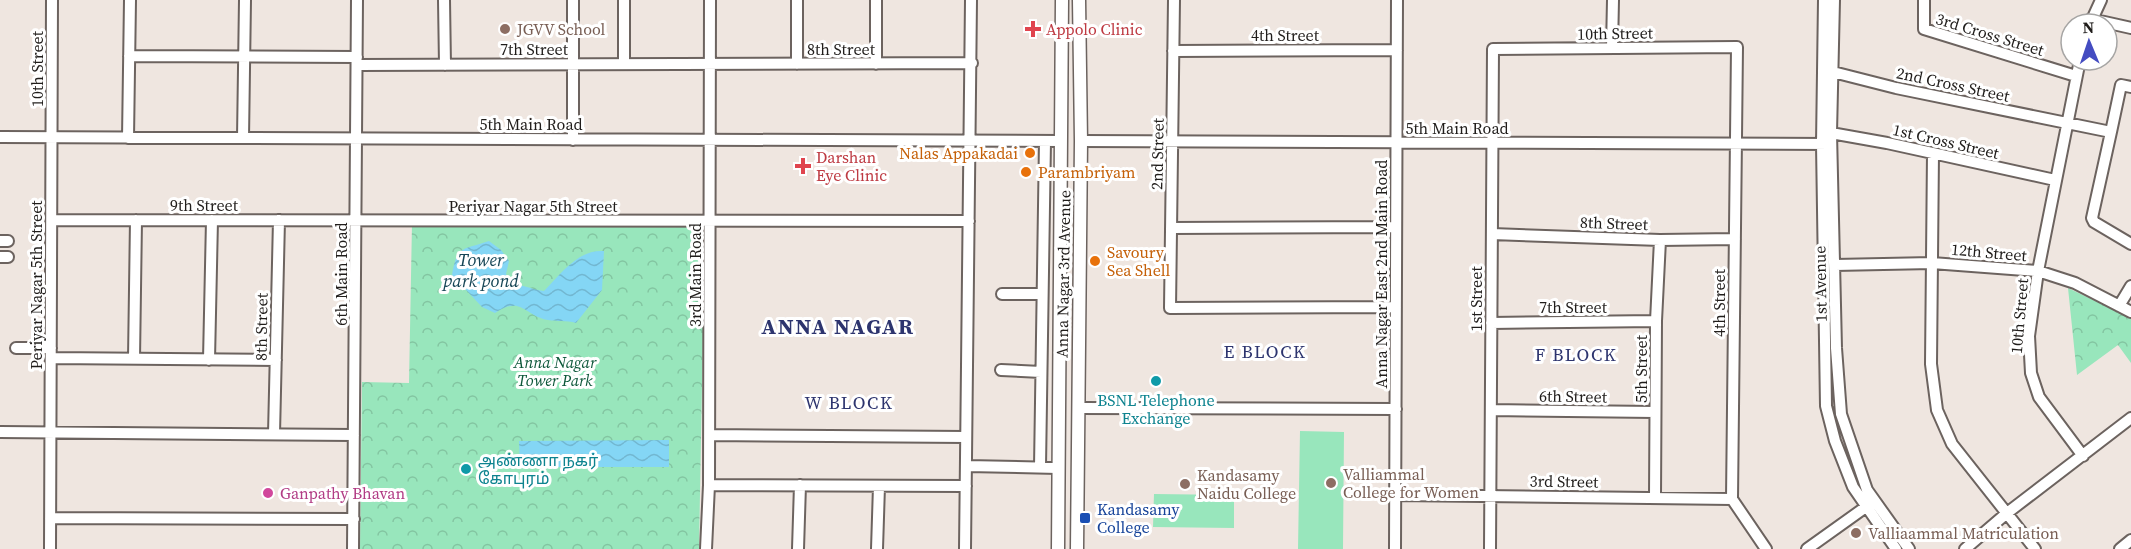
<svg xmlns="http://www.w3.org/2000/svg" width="2131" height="549" viewBox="0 0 2131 549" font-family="'Source Serif 4','Noto Sans Tamil',serif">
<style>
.park{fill:url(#park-crowns)}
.garden{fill:#98e6bc}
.water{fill:url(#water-waves)}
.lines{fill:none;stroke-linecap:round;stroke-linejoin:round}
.minor-casing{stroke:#6c635f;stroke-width:14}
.major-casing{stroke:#6c635f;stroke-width:15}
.minor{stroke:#fff;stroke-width:10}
.major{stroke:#fff;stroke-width:12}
.education-dot{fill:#8d6e63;stroke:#fff;stroke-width:2}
.health-dot{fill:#e0444e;stroke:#fff;stroke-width:2}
.food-dot{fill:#e8710a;stroke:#fff;stroke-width:2}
.culture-dot{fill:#0f9aa8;stroke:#fff;stroke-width:2}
.hotel-dot{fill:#d1479c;stroke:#fff;stroke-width:2}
.transit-dot{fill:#1a4fb4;stroke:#fff;stroke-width:2}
.labels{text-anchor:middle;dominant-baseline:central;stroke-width:6;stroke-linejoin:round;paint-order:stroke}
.education-label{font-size:16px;fill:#785e54;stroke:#fff;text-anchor:start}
.health-label{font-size:16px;fill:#be3a42;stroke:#fff;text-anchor:start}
.street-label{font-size:16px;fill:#201d1b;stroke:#fff}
.food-label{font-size:16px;fill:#c56008;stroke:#fff;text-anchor:start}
.park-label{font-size:16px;font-style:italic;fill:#0b5638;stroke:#fff}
.culture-label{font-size:16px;fill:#0d838f;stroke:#fff}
.hotel-label{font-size:16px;fill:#b23c85;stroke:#fff;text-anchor:start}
.transit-label{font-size:16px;fill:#164399;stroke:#fff;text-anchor:start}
.water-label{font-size:18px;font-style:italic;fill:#154555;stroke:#fff}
.neighbourhood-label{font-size:18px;letter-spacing:1.5px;fill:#2d346e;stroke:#fff}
.district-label{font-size:22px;font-weight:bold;letter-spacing:1.5px;fill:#2d346e;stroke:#fff}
</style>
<defs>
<pattern id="park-crowns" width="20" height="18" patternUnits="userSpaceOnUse" patternTransform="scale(1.5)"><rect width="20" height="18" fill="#98e6bc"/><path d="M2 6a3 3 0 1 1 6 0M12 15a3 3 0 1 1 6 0" fill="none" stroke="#83c5a1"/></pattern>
<pattern id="water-waves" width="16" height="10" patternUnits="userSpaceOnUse" patternTransform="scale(1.5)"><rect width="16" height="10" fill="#84d6f5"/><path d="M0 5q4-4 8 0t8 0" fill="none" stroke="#72b7d1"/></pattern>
</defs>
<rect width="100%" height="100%" fill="#efe6e0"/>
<path class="park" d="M412,223H705L699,549H360L362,382L409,383Z
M2068,288L2131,318V363L2118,345L2077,375Z"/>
<path class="garden" d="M1300,431L1344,432L1343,549H1298Z
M1154,494L1234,495V528L1153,527Z"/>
<path class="water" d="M489,241L501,250L509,261L506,274L511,285C519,283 534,290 544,291C561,274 578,249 604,251L602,290L576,323C566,320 557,322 548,320C523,315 522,295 495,313L482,307L452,275C457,245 463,250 489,241Z
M669,440V467H520L519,441Z"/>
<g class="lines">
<defs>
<path id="minor" d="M444,0L445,65
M624,0V64
M797,0V64
M876,0V64
M1174,0L1170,308L1396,307
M1824,0L1822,144L1826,406L1835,441L1853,487L1896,549
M1834,0L1831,133L1836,348L1841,414L1867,490L1909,549
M1924,0V29L2076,76
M2091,19L2131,28
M2090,24L2101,0
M1612,48L1613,0
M1173,51L1397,50
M129,56L357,57
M2080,60L2038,271L2029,336L2031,373L2039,397L2083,456
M357,65L972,63
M1833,72L1896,88L2111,132L2092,218L2094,222L2131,244
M2111,132L2121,85L2131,87
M1831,133L1887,143L2055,180
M0,137L1061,141
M128,138L130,0
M243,138L245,0
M573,140V0
M1081,141L1831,144
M1933,153L1931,364L1937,410L1952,444L2035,549
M52,220L969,221
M1171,228L1396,227
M1492,234L1660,240L1735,239
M0,241H8
M0,257H8
M1835,265L1932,263L2038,271L2075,283L2131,312
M1002,294H1042
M2119,306L2131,286
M1491,323L1656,321
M16,348H51
M51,358L276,360
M134,359L136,220
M209,360L212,220
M1001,370L1041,372
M1078,408L1396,409
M1491,410L1655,412
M0,432L354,435
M274,434L279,220
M709,435L966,437
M967,466L1058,468
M1040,467L1045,141
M709,485L966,486
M1395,495L1732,499
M1655,497L1656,321L1660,240
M50,518L354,519
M50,549L52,0
M353,549L357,0
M706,549L709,485L710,0
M798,549L800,485
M877,549L879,486
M965,549L971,0
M1395,549L1397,0
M1490,549L1493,49L1737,47L1732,499L1766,549
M1807,549L1870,504
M1965,549L2007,513L2131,418
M2120,549L2131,540"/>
<path id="major" d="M1058,549L1062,0
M1077,549L1081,141L1079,0"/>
</defs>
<use href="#minor" class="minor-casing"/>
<use href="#major" class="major-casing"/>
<use href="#minor" class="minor"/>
<use href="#major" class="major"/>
</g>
<g class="education-dot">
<circle cx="505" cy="29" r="6"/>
<circle cx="1331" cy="483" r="6"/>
<circle cx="1185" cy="484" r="6"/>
<circle cx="1856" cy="533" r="6"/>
</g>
<g class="health-dot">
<path d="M1030 20h6v6h6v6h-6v6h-6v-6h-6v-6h6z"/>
<path d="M800 157h6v6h6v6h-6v6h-6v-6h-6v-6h6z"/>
</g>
<g class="food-dot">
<circle cx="1030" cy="153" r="6"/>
<circle cx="1026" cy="172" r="6"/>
<circle cx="1095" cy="261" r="6"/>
</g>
<g class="culture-dot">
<circle cx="1156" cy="381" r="6"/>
<circle cx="466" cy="469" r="6"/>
</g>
<circle class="hotel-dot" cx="268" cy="493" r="6"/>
<rect class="transit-dot" x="1079" y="512" width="12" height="12" rx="3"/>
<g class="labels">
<g class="education-label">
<text x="517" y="29">JGVV School</text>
<text x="1343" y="474">Valliammal<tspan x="1343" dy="18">College for Women</tspan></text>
<text x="1197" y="475">Kandasamy<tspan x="1197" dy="18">Naidu College</tspan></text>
<text x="1868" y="533">Valliaammal Matriculation</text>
</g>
<g class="health-label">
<text x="1046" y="29">Appolo Clinic</text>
<text x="816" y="157">Darshan<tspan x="816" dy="18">Eye Clinic</tspan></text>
</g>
<g class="street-label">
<text transform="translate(1615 33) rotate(-1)">10th Street</text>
<text transform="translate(1990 34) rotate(17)">3rd Cross Street</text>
<text x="1285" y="35">4th Street</text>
<text x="534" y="49">7th Street</text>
<text x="841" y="49">8th Street</text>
<text transform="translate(37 69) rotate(-90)">10th Street</text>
<text transform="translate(1953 84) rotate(12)">2nd Cross Street</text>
<text x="531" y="124">5th Main Road</text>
<text x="1457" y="128">5th Main Road</text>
<text transform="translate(1946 141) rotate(13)">1st Cross Street</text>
<text transform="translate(1157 154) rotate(-89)">2nd Street</text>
<text x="204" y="205">9th Street</text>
<text x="533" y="206">Periyar Nagar 5th Street</text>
<text transform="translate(1614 223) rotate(2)">8th Street</text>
<text transform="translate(1989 252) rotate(5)">12th Street</text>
<text transform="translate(341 274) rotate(-90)">6th Main Road</text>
<text transform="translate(1063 274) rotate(-89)">Anna Nagar 3rd Avenue</text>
<text transform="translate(1381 274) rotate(-90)">Anna Nagar East 2nd Main Road</text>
<text transform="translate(695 275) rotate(-90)">3rd Main Road</text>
<text transform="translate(1820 284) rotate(-91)">1st Avenue</text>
<text transform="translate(36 285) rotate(-90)">Periyar Nagar 5th Street</text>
<text transform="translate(1476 299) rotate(-90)">1st Street</text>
<text transform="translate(1719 303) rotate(-90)">4th Street</text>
<text x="1573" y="307">7th Street</text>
<text transform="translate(2019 316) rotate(-85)">10th Street</text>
<text transform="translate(261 327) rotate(-89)">8th Street</text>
<text transform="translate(1641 369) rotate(-90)">5th Street</text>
<text transform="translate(1573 396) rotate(1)">6th Street</text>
<text transform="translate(1564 481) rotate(1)">3rd Street</text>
</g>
<g class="food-label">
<text x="1018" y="153" text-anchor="end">Nalas Appakadai</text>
<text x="1038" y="172">Parambriyam</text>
<text x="1107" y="252">Savoury<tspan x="1107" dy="18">Sea Shell</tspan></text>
</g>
<g class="park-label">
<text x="555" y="362">Anna Nagar<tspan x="555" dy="18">Tower Park</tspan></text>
</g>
<g class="culture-label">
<text x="1156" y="400">BSNL Telephone<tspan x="1156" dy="18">Exchange</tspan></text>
<text x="478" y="460" text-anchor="start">அண்ணா நகர்<tspan x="478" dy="18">கோபுரம்</tspan></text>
</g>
<g class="hotel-label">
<text x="280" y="493">Ganpathy Bhavan</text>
</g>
<g class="transit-label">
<text x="1097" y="509">Kandasamy<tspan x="1097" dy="18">College</tspan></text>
</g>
<g class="water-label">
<text x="481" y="259">Tower<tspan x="481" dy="21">park pond</tspan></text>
</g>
<g class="neighbourhood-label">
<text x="1265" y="351">E BLOCK</text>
<text x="1576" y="354">F BLOCK</text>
<text x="849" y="402">W BLOCK</text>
</g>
<g class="district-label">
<text x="838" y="326">ANNA NAGAR</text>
</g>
</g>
<g transform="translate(2089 42) rotate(358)"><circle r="28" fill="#ffffff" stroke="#a6a5a4" stroke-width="1.5"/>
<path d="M0-4.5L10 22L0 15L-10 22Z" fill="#444cc1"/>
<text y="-9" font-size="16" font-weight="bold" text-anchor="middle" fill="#201d1b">N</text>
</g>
</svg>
